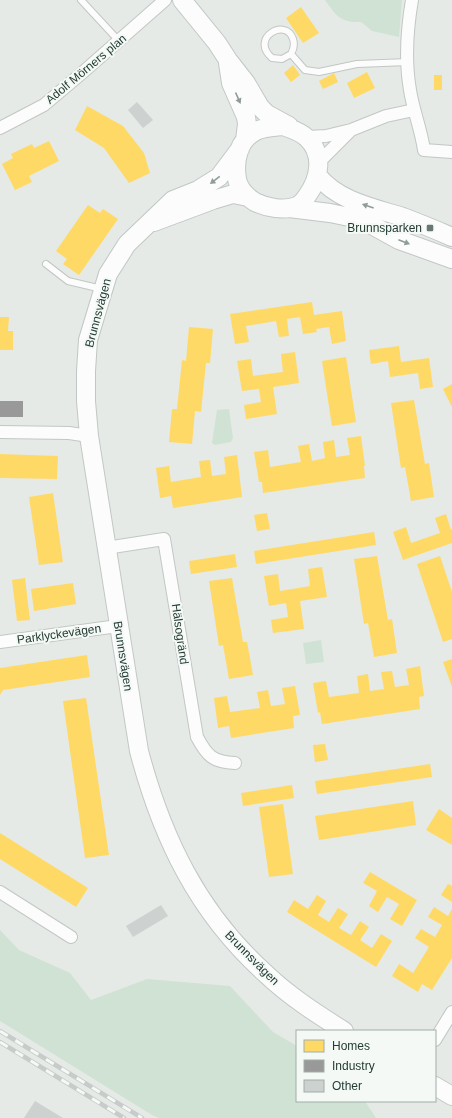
<svg xmlns="http://www.w3.org/2000/svg" width="452" height="1118" viewBox="0 0 452 1118" font-family="Arial,sans-serif">
<style>
.green{fill:#d0e2d4}
.homes{fill:#ffd966}
.industry{fill:#999}
.building{fill:#cdd1cf}
.lines{fill:none;stroke-linecap:round;stroke-linejoin:round}
.lane-casing{stroke:#c2c7c4;stroke-width:8}
.street-casing{stroke:#c2c7c4;stroke-width:14}
.secondary-casing{stroke:#c1c7c4;stroke-width:20}
.lane{stroke:#fbfcfb;stroke-width:6}
.street{stroke:#fbfcfb;stroke-width:12}
.secondary{stroke:#fbfcfb;stroke-width:18}
.rail-casing{stroke:#c7cbc9;stroke-width:4.5}
.rail{stroke:#f4f9f6;stroke-width:3;stroke-dasharray:9;stroke-linecap:butt}
.oneway{fill:#909c98}
.poi-dot{fill:#687973;stroke:#f4f9f6;stroke-width:1.5}
.labels{text-anchor:middle;dominant-baseline:central;stroke-width:4;stroke-linejoin:round;paint-order:stroke}
.street-label{font-size:12px;fill:#243c34;stroke:#f4f9f6}
.poi-label{font-size:12px;fill:#243c34;stroke:#f4f9f6;text-anchor:end}
</style>
<rect width="100%" height="100%" fill="#e5eae7"/>
<path class="green" d="M325,0H402L399,37L372,31L361,22C341,23 336,16 325,0Z
M229,409L233,438L231,442L215,445L212,443L217,410Z
M321,640L324,662L306,664L303,643Z
M0,930L19,950L70,973L91,1000L147,979L230,986L273,1032L297,1046V1101H365L376,1118H159L152,1115L0,1021Z"/>
<path class="homes" d="M301,7L319,33L303,43L286,18Z
M293,65L300,75L291,82L284,73Z
M367,72L375,88L354,98L347,83Z
M334,73L338,82L323,89L319,81Z
M434,75H442V90H434Z
M87,106L123,126L144,153L150,173L129,183L104,148L75,130Z
M49,141L59,161L29,176L32,182L15,190L2,164L13,158L11,154L32,144L34,148Z
M88,205L100,213L103,209L118,219L79,275L63,264L67,259L56,251Z
M312,302L314,315L342,311L346,341L332,344L329,327L316,329L317,332L303,334L300,317L287,319L289,336L279,337L276,321L246,326L249,342L235,344L230,314Z
M0,317H9L8,331H13V350H0Z
M189,327L213,329L210,363H206L201,412L195,411L192,444L169,442L172,409H177L182,360L186,361Z
M399,346L401,362L429,358L433,387L420,389L418,373L390,377L388,361L371,364L369,350Z
M295,352L299,383L273,387L277,414L246,419L244,405L261,402L259,389L242,391L237,361L251,359L253,376L283,372L281,354Z
M346,357L356,422L332,426L322,361Z
M452,384V407L443,389Z
M414,400L425,464L429,463L434,497L411,501L405,467L401,468L391,403Z
M361,436L365,466H364L365,478L263,493L262,482H259L254,452L268,450L270,467L301,462L298,446L309,444L312,461L325,458L323,442L334,440L336,457L350,455L347,438Z
M0,454L58,456L57,479L0,478Z
M237,455L242,497L173,508L171,496L160,498L156,468L169,466L171,482L201,477L199,461L210,460L212,476L226,474L224,457Z
M53,493L63,562L39,565L29,497Z
M267,513L270,529L257,531L254,515Z
M446,514L451,530L452,529V543L403,560L393,532L406,527L411,543L440,533L435,518Z
M374,532L376,545L256,564L254,551Z
M235,554L237,567L191,574L189,561Z
M377,556L388,620L392,619L397,653L374,657L368,623L364,624L354,559Z
M440,556L452,592V639L443,642L417,564Z
M322,567L327,597L300,601L304,629L273,633L271,620L288,617L286,603L269,606L264,576L278,574L280,591L310,586L308,569Z
M25,578L30,620L17,621L12,580Z
M232,578L243,642H247L253,675L229,679L223,645L219,646L209,581Z
M73,583L76,604L34,611L31,589Z
M87,655L90,677L3,690L0,695V668Z
M452,659V687L443,662Z
M420,666L424,696L419,697L420,709L322,724L320,712L318,713L313,683L326,681L329,697L359,693L357,676L368,674L370,691L384,689L381,672L392,671L395,687L409,685L406,669Z
M295,686L300,715L293,716L294,728L231,738L229,726L218,728L214,698L227,696L230,712L260,708L257,692L268,690L271,706L285,704L282,688Z
M86,698L109,855L85,858L63,701Z
M325,744L328,760L315,762L313,745Z
M430,764L432,777L317,794L315,781Z
M292,785L294,798L243,806L241,793Z
M413,801L416,825L319,840L315,816Z
M283,804L293,874L269,877L259,807Z
M439,809L452,818V845L426,830Z
M0,833L88,888L76,907L0,859Z
M370,872L417,900L402,926L390,919L399,904L387,897L378,912L369,906L377,891L363,883Z
M448,884L452,886V902L441,895Z
M317,895L326,901L318,915L329,922L338,908L348,914L339,928L351,935L360,921L369,927L360,940L372,948L381,934L392,941L376,967L287,912L294,900L308,909Z
M434,907L448,916L452,909V958L432,990L422,984L418,992L392,976L399,964L413,973L429,947L415,938L421,929L435,937L442,925L428,917Z"/>
<path class="industry" d="M0,401H23V417H0Z"/>
<path class="building" d="M137,102L153,120L143,128L128,110Z
M161,905L168,916L133,937L126,926Z
M35,1101L63,1118H24Z"/>
<g class="lines">
<defs>
<path id="lane" d="M81,0L119,41
M291,54L282,59L272,58C249,38 286,17 293,39C295,45 294,49 291,54L305,70L319,72L357,64L408,62
M46,264L68,281L102,289"/>
<path id="street" d="M412,0C407,29 405,61 410,90C413,110 421,129 424,150L452,152
M0,128L44,105L82,73L165,0
M307,137L326,136L351,130L386,116L414,110
M319,162L351,130
M0,432L69,433L89,436
M106,548L164,539L197,737C207,756 213,762 235,763
M0,642L118,626
M0,892L71,937
M435,1040L452,1012"/>
<path id="secondary" d="M182,0L217,43L228,60L246,83L260,107L267,114L289,126
M228,63L231,83L246,117L247,124L245,140
M283,126C291,129 300,131 307,138C324,154 320,178 307,196C305,199 301,204 297,206C284,211 267,208 255,202C247,197 239,189 237,179C234,161 238,140 256,131C264,127 274,127 283,126Z
M240,149L219,177L198,190L173,200L127,244L108,274L88,340L86,371V401L89,436L139,751C162,838 198,913 266,974C289,996 317,1014 344,1031
M318,176C338,201 374,208 403,217C419,223 436,230 452,237
M289,208L330,213L354,218L370,224L399,240L452,259
M154,222L213,200L233,194L248,197
M435,1086L452,1096"/>
</defs>
<use href="#lane" class="lane-casing"/>
<use href="#street" class="street-casing"/>
<use href="#secondary" class="secondary-casing"/>
<use href="#lane" class="lane"/>
<use href="#street" class="street"/>
<use href="#secondary" class="secondary"/>
<defs>
<path id="rail" d="M0,1031L142,1118
M0,1042L124,1118"/>
</defs>
<use href="#rail" class="rail-casing"/>
<use href="#rail" class="rail"/>
</g>
<defs><path id="oneway-solid" d="M-6-.8H1V-3.2L6.5 0L1 3.2V.8H-6Z"/></defs>
<g class="oneway">
<use href="#oneway-solid" transform="translate(238 98) rotate(66)"/>
<use href="#oneway-solid" transform="translate(215 180) rotate(142)"/>
<use href="#oneway-solid" transform="translate(368 206) rotate(-161)"/>
<use href="#oneway-solid" transform="translate(404 242) rotate(21)"/>
</g>
<rect class="poi-dot" x="426" y="224" width="8" height="8" rx="2"/>
<g class="labels">
<g class="street-label">
<text transform="translate(86 69) rotate(-40)">Adolf Mörners plan</text>
<text transform="translate(98 313) rotate(-75)">Brunnsvägen</text>
<text transform="translate(59 634) rotate(-8)">Parklyckevägen</text>
<text transform="translate(180 634) rotate(82)">Hälsogränd</text>
<text transform="translate(123 656) rotate(81)">Brunnsvägen</text>
<text transform="translate(252 958) rotate(45)">Brunnsvägen</text>
</g>
<g class="poi-label">
<text x="422" y="228">Brunnsparken</text>
</g>
</g>
<rect x="296" y="1030" width="140" height="72" fill="#f4f9f6" stroke="#a1ada8"/>
<rect x="304" y="1040" width="20" height="12" fill="#ffd966" stroke="#a1ada8"/>
<text x="332" y="1050" font-size="12" fill="#243c34">Homes</text>
<rect x="304" y="1060" width="20" height="12" fill="#999999" stroke="#a1ada8"/>
<text x="332" y="1070" font-size="12" fill="#243c34">Industry</text>
<rect x="304" y="1080" width="20" height="12" fill="#cdd1cf" stroke="#a1ada8"/>
<text x="332" y="1090" font-size="12" fill="#243c34">Other</text>
</svg>
